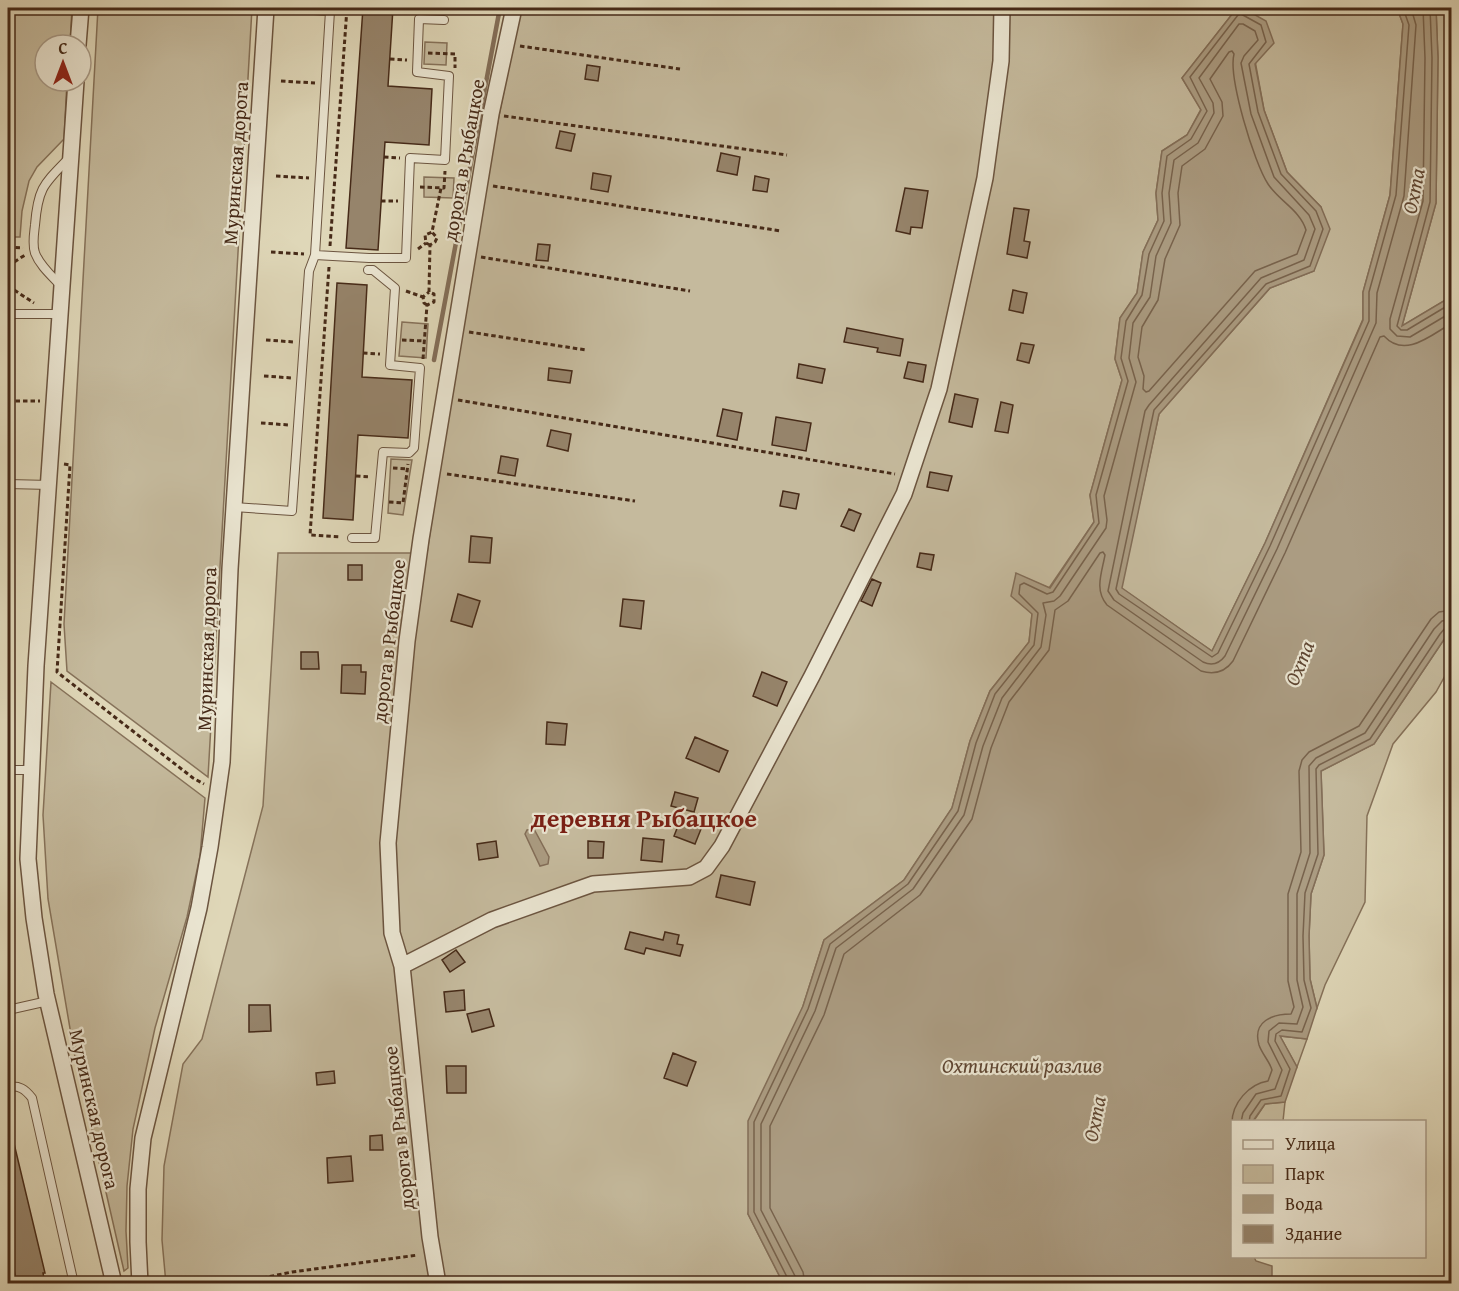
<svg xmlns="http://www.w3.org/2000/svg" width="1459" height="1291" viewBox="0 0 1459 1291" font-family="'Gentium Book Plus',serif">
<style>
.green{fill:#c5ba9d;stroke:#86725a;stroke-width:1.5}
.water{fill:#ab9c82;stroke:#836e58;stroke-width:1.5}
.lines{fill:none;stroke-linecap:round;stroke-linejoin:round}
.shore{stroke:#78634d;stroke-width:1.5}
.stream{stroke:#836e58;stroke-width:4.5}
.building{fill:#96846b;stroke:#462a18;stroke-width:1.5}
.lane-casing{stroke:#6c5540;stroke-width:10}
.street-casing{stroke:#6c5540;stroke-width:18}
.path{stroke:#462a18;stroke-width:3;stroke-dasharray:4.5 3;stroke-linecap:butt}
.lane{stroke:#eae5d1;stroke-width:8}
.street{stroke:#eae5d1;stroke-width:15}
.labels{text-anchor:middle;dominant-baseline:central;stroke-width:4.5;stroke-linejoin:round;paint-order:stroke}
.street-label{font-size:20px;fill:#462a18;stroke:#eae5d1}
.water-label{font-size:21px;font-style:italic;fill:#5f4632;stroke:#eae5d1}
.district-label{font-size:26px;font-weight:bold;fill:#7a1f14;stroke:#eae5d1}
</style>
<rect width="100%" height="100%" fill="#dfd7b8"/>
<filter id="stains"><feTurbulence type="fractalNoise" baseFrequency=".00333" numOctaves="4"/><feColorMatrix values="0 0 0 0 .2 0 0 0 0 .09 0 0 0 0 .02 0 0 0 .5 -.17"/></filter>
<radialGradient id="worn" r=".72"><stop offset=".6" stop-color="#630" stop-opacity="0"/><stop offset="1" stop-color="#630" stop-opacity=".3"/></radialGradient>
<path class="green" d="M8,8H72L70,45H45V81H67L64,139L37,167L29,181L22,211L20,237H8Z
M98,8H252L208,777L67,671L64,624Z
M521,8H1237L1182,78L1201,109L1187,135L1162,151L1156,193L1158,220L1143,252L1137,293L1120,318L1115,359L1122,380L1090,495L1094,522L1049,588L1016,574L1032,614L1029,642L990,691L970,741L952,808L904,880L824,940L803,1006L748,1214L783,1283L166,1284L162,1240L164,1166L183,1064L202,1039L263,806L278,553H427C454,370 482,188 521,8Z
M1243,8H1397L1403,24L1390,195L1363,292V319L1265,543L1212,651L1121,588L1159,414L1270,288L1314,271L1321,207L1287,172L1264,110L1246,11Z
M1436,8H1451V293L1449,298L1402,326L1436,203L1438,58Z
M425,42L447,43L446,65L424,64Z
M424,177L454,178L453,198L424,197Z
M402,322L428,324L426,358L399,356Z
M391,459L412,460L403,515L388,513Z
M1451,629V665L1436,692L1393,744L1367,816L1365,902L1325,985L1317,1008L1310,979L1309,936L1311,894L1324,855L1321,771L1374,744Z
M51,682L205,798L200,856L187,917L155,1028L133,1129L127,1186L126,1231L128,1268L124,1271L74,1052L48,899L43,815Z
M1280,1036L1307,1039L1297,1067Z
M1285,1102L1283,1121L1253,1122L1265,1104Z"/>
<path class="water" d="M1237,8H1243L1266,21L1274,43L1255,64L1264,110L1287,172L1321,207L1330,229L1314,271L1270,288L1159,414L1122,588L1212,651L1265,543L1363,320V292L1390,195L1403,24L1397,8H1436L1438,58L1436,203L1402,326L1449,298L1452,293L1451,629L1374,744L1321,771L1324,855L1311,894L1309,936L1310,979L1317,1008L1307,1039L1280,1036L1297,1067L1285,1102L1265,1104L1253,1121L1232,1122V1256L1254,1257L1256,1261L1272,1266V1276L1275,1283H783L748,1214V1121L803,1006L824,940L904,880L952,808L970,741L990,691L1029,642L1032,614L1011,596L1016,573L1050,588L1094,522L1090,495L1122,380L1115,359L1120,318L1137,293L1143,252L1158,220L1156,193L1162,151L1187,135L1201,110L1182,78Z
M534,829L549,857L548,864L540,866L525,834L527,830Z"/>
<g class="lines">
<path class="shore" d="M1423,8L1425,58L1423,201L1390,319V329L1397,336L1410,337L1452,312
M1430,8L1432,58L1430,202L1397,326L1401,330H1407L1452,303
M1232,51L1234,54C1228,77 1254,163 1268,184C1279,201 1300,210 1306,230L1297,254L1255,271L1149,391L1146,392L1143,389L1144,376L1138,357L1142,327L1158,300L1165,259L1180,225L1178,193L1182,166L1205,149L1223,116L1222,102L1210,79L1229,52Z
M1241,1122L1243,1113L1256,1094L1275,1089L1282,1070L1268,1042L1269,1031L1279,1023L1297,1024L1303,1007L1297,980V894L1310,853L1309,766L1316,758L1365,733L1434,629L1442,621L1452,619
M1249,1122L1250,1116L1261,1100L1281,1096L1290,1069L1275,1041L1276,1034L1282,1030L1302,1032L1311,1008L1304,980L1303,936L1305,893L1318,854L1316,769L1319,765L1370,739L1440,634L1446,627L1452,626
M1232,1123C1232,1103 1249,1084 1268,1081L1272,1070C1270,1062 1262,1054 1259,1045C1252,1021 1273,1014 1291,1014L1294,1007L1288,981V894L1301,852L1299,771L1302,760L1309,752L1359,726L1431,619L1439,612L1452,610
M788,1284V1279L754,1212V1122L808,1009L830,944L908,884L958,811L976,743L995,694L1034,645L1038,613L1019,594L1020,585L1024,583L1047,594L1053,592L1099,523L1096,495L1128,381L1121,358L1126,321L1142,295L1149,254L1164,221L1162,193L1167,156L1191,139L1207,111L1190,77L1238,15L1241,14L1261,25L1266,42L1249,64L1258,112L1281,174L1316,211L1323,229L1310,266L1266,284L1154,410L1116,589L1119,594L1212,657L1218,653L1270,546L1369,321V292L1396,195L1409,25L1403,8
M796,1284L795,1276L761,1210V1124L815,1011L836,948L913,889L964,815L983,746L1002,698L1041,647L1046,615L1043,603L1054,601L1060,596L1106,528L1107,520L1104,496L1136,382L1129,358L1133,323L1150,297L1156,256L1171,223L1169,193L1174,160L1198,143L1214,113L1213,103L1199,78L1239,24H1243L1255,31L1258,40L1244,56L1241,63L1251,114L1274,177L1309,215L1315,229L1304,260L1261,278L1149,405L1145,411L1108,591L1114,600L1203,662C1212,666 1219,664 1225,656L1277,549L1376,323L1377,293L1404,196L1416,25L1411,8
M805,1284L803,1272L770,1208V1126L824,1015L844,954L920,895L972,819L991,748L1009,702L1049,650L1055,610L1068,601L1100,553L1103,552L1105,555C1102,572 1094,590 1107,605L1201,671C1214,675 1225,672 1233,661L1285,553L1380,337L1384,336C1405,359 1431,335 1452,323"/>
<path class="stream" d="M434,360L499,13"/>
</g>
<path class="building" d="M363,8H393L388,86L432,89L429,145L385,142L378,250L346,248Z
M587,65L600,67L598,81L585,79Z
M560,131L575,134L571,151L556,148Z
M721,153L740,157L737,175L717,171Z
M593,173L611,176L608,192L591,189Z
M755,176L769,179L767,192L753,190Z
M905,188L928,191L922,228L911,227L910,234L896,231Z
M1014,208L1029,210L1024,241L1030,242L1027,258L1007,254Z
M538,244L550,245L548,261L536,260Z
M337,283L367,285L362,377L412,380L408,438L358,435L353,520L323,518Z
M1013,290L1027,293L1023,313L1009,310Z
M847,328L903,339L900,356L877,352L878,348L844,342Z
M1021,343L1034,345L1029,363L1017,360Z
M908,362L926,365L923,382L904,378Z
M799,364L825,369L822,383L797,378Z
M549,368L572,371L570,383L548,380Z
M955,394L978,399L972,427L949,422Z
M1001,402L1013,405L1008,433L995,431Z
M723,409L742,413L737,440L717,436Z
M776,417L811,423L806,451L772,445Z
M551,430L571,434L568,451L547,446Z
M501,456L518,459L515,476L498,473Z
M930,472L952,476L948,491L927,487Z
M783,491L799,494L796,509L780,506Z
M849,509L861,514L854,531L841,526Z
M471,536L492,538L490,563L469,562Z
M920,553L934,555L931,570L917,567Z
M348,565H362V580H348Z
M872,579L881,583L872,606L861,601Z
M458,594L480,601L472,627L451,621Z
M623,599L644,601L641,629L620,626Z
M301,652H318L319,669H301Z
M342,665H361V672H366L365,694L341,693Z
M762,672L787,682L777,706L753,696Z
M547,722L567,724L565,745L546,744Z
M695,737L728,751L719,772L686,758Z
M675,792L698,798L694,812L671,806Z
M680,821L701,829L695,844L674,836Z
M643,838L664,840L662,862L641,860Z
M496,841L498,857L479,860L477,844Z
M588,841L604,842L603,858H588Z
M721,875L755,882L750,905L716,897Z
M630,932L663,940L665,932L679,935L677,944L683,945L680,956L646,948L644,954L625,949Z
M456,950L465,962L450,972L442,960Z
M464,990L465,1010L446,1012L444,992Z
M249,1005H270L271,1031L249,1032Z
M489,1009L494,1026L472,1032L467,1014Z
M673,1053L696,1062L687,1086L664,1078Z
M446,1066H466V1093H447Z
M334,1071L335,1083L317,1085L316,1073Z
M8,1135H12L45,1273H43L45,1284H17L8,1242Z
M382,1135L383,1150H370V1136Z
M351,1156L353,1181L328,1183L327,1158Z"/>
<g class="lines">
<defs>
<path id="lane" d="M315,255L369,258H406L410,158L445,160L449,76L417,72L419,19L444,20
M61,286C52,276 40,266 35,253C32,244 34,234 35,225C38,187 44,184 70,157
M8,314H60
M8,484L50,485
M234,507L292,511L309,271L315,255L330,11L282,8
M352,538H375L383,452L409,453L414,448L420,368L390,365L395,288L373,270H368
M8,770H31
M8,1010L48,1001
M8,1087C19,1085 25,1089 32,1098L74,1284"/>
<path id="street" d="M78,45L81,8
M76,81L36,666L28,859L34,918L46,994L114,1284
M402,966L492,920L593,884L689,877L706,868L722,846L812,676L904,494L939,389L985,178L1001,61L1002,8
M140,1284L138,1242V1189L143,1138L199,908L210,847L222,762L230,569L266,8
M438,1284L430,1237L402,966L392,933L388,843L407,641L421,539L491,114L514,8"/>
</defs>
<use href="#lane" class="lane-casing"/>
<use href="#street" class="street-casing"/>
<path class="path" d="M520,46L680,69
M428,53L455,54V68
M390,59L407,60
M281,81L315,83
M504,116L787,155
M384,157L400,158
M276,176L309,178
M493,186L781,231
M420,187L444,188L445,171
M381,201H398
M430,245L426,243L425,235L432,232
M330,246L347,8
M8,247L23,248
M418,249L426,243
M271,252L304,254
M481,257L690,291
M8,266L25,255
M329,267L310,535L341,537
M8,286L34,303
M406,291L423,297
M427,305L424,303L423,297L429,292
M469,332L586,350
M266,340L294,342
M402,340L425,341
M363,353L380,354
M423,359L427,305L434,302V294L429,292L430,245L435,242L437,238L432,232L441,188
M264,376L292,378
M458,400L895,474
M8,401H40
M261,423L289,425
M64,464L70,465L57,672L193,778L204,784
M393,468L407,469
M447,474L635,501
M356,476L370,477
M389,502L403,503L408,464
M233,1284L292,1272L418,1255"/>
<use href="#lane" class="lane"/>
<use href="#street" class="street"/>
</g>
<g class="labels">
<g class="street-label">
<text transform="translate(463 160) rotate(-80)">дорога в Рыбацкое</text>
<text transform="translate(235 163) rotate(-86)">Муринская дорога</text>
<text transform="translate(388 641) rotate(-83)">дорога в Рыбацкое</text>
<text transform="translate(206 649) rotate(-88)">Муринская дорога</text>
<text transform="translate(95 1109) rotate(77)">Муринская дорога</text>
<text transform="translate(398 1128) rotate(-96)">дорога в Рыбацкое</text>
</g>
<g class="water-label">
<text transform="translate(1413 191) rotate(-79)">Охта</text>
<text transform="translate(1299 663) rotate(-68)">Охта</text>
<text x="1022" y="1065">Охтинский разлив</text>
<text transform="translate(1094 1119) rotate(-79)">Охта</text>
</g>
<g class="district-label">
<text x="644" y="817">деревня Рыбацкое</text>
</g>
</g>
<rect width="1459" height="1291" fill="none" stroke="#dfd7b8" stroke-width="30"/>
<rect x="9" y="9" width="1441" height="1273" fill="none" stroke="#462a18" stroke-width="3"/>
<rect x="15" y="15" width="1429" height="1261" fill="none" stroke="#462a18" stroke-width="1.5"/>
<rect x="1231" y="1120" width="195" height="138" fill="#eae5d1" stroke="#a89a87" stroke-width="1.5"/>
<rect x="1243" y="1140" width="30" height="9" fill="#eae5d1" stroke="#a89a87" stroke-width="1.5"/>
<text x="1285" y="1150" font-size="18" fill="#462a18">Улица</text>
<rect x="1243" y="1165" width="30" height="18" fill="#c5ba9d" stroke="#a89a87" stroke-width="1.5"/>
<text x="1285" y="1180" font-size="18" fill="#462a18">Парк</text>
<rect x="1243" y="1195" width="30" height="18" fill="#ab9c82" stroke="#a89a87" stroke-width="1.5"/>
<text x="1285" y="1210" font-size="18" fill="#462a18">Вода</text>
<rect x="1243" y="1225" width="30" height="18" fill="#96846b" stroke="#a89a87" stroke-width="1.5"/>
<text x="1285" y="1240" font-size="18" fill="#462a18">Здание</text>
<g transform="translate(63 63)"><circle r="28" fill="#eae5d1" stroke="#a89a87" stroke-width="1.5"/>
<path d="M0-4.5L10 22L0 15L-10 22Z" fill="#8f2418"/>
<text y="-9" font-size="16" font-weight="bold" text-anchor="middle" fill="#462a18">С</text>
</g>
<rect width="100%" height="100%" filter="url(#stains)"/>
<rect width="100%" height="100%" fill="url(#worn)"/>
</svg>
